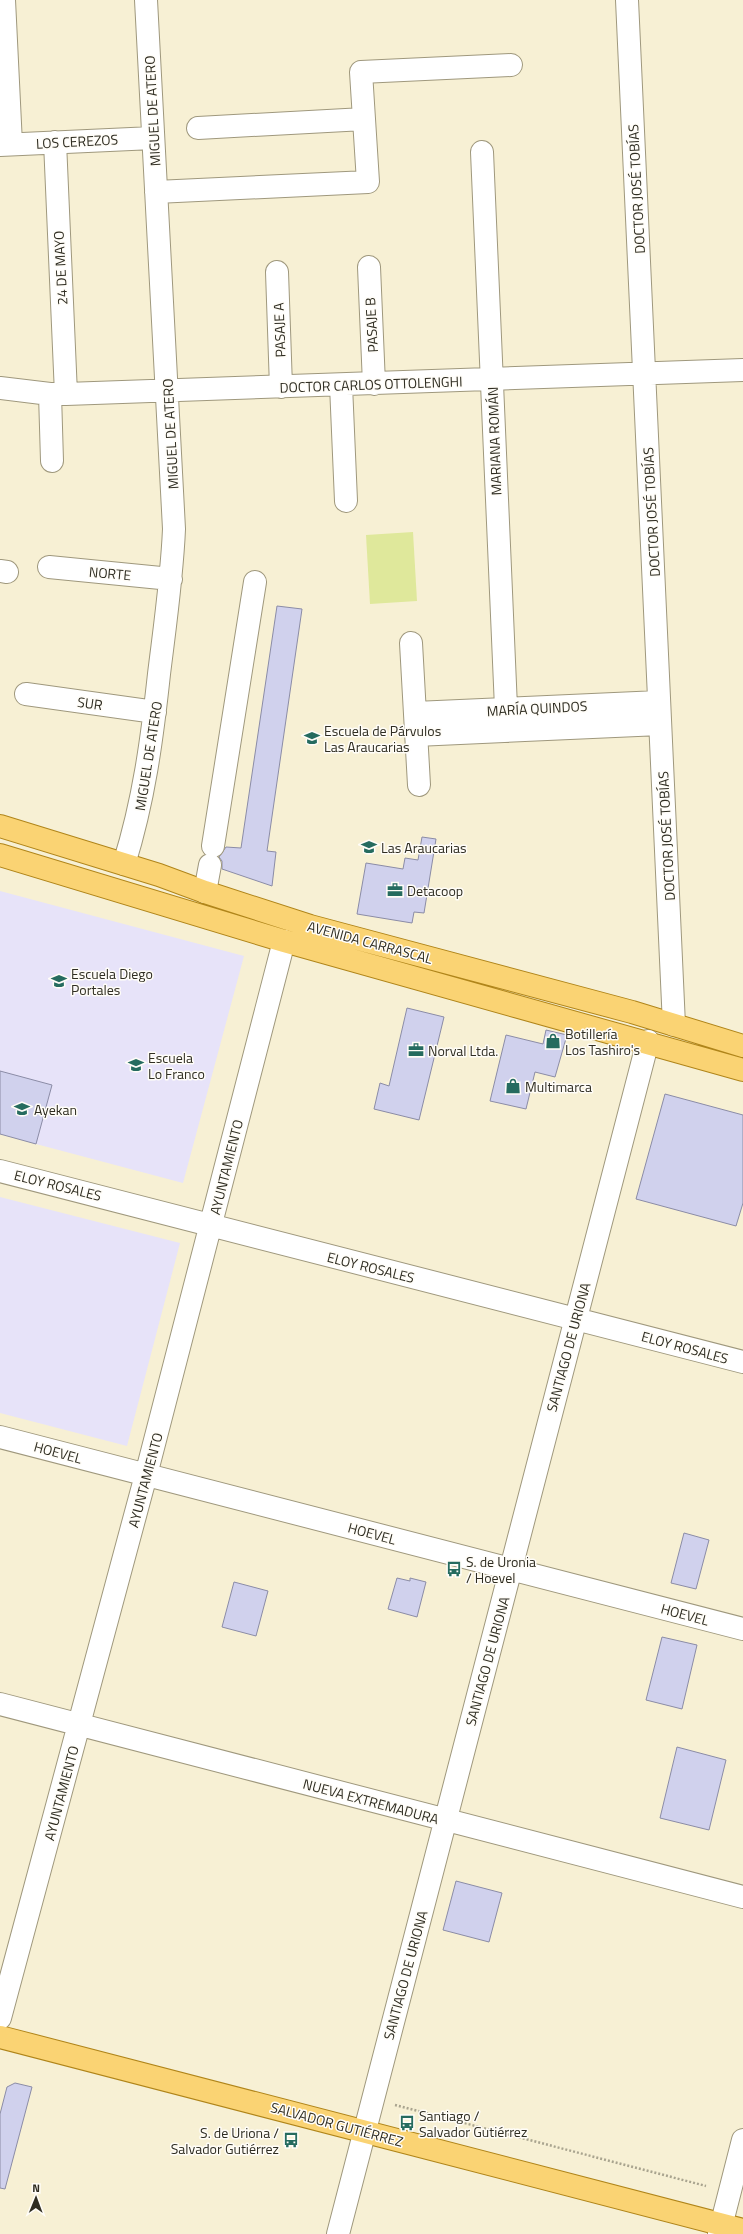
<svg xmlns="http://www.w3.org/2000/svg" width="743" height="2234" viewBox="0 0 743 2234" font-family="'Titillium Web',sans-serif">
<style>
.education{fill:#e7e3f9}
.green{fill:#dfe89b}
.building{fill:#d0d1ed;stroke:#8b8ca6}
.lines{fill:none;stroke-linecap:round;stroke-linejoin:round}
.minor-casing{stroke:#9f987d;stroke-width:24}
.major-casing{stroke:#b0851a;stroke-width:24}
.path{stroke:#a9a48f;stroke-width:2.5;stroke-dasharray:2 2;stroke-linecap:butt}
.minor{stroke:#fff;stroke-width:22}
.major{stroke:#fad373;stroke-width:22}
.labels{text-anchor:middle;dominant-baseline:central;stroke-width:3;stroke-linejoin:round;paint-order:stroke}
.street-label{font-size:14px;fill:#2f2d22;stroke:#fffdf8}
.poi-label{font-size:14px;fill:#2f2d22;stroke:#fffdf8;text-anchor:start}
</style>
<rect width="100%" height="100%" fill="#f7f0d4"/>
<path class="education" d="M0,891L244,956L183,1183L36,1144L0,1071Z
M0,1197L180,1243L127,1446L0,1413Z"/>
<path class="green" d="M413,532L417,601L370,604L366,535Z"/>
<path class="building" d="M277,606L302,609L267,851L276,852L272,886L222,869V861L219,857L226,847L241,848Z
M422,837L436,839L424,913L414,912L412,923L357,914L366,863L403,869L405,858L418,860Z
M407,1008L444,1017L419,1120L374,1109L380,1083L389,1086Z
M546,1030L567,1035L555,1077L535,1072L526,1109L490,1101L506,1035L543,1044Z
M0,1071L52,1085L36,1144L0,1134Z
M665,1094L743,1115V1203L736,1226L636,1199Z
M684,1533L709,1540L696,1589L671,1583Z
M397,1578L410,1581V1578L426,1582L417,1617L388,1609Z
M234,1582L268,1591L256,1636L222,1627Z
M662,1637L697,1645L682,1709L646,1700Z
M677,1747L726,1760L709,1830L660,1818Z
M456,1881L502,1893L489,1942L443,1930Z
M15,2083L32,2087L5,2189L0,2188V2114L7,2087Z"/>
<g class="lines">
<defs>
<path id="minor" d="M4,0L11,144
M627,0L674,1025
M198,128L364,119
M55,142L66,394
M0,145L153,138
M482,152L507,731
M156,192L368,182L361,72L511,65
M369,267L374,384
M277,272L281,387
M341,385L346,501
M0,388L50,394H66L743,370
M50,394L52,461
M49,567L171,579
M0,571L7,572
M411,643L419,785
M26,694L155,712
M415,713L659,702
M416,735L660,724
M213,846L255,582
M124,864C144,800 152,739 159,674C165,625 172,577 174,529L146,0
M205,892L210,865
M0,1171L743,1362
M0,1437L743,1629
M0,1704L743,1897
M0,2018L146,1475L284,941
M338,2234L648,1041
M719,2234L743,2140"/>
<path id="major" d="M0,826L159,875L205,892L310,926L632,1012L743,1046
M0,855L284,941L743,1070
M0,2037L743,2230"/>
</defs>
<use href="#minor" class="minor-casing"/>
<use href="#major" class="major-casing"/>
<path class="path" d="M395,2105L706,2186"/>
<use href="#minor" class="minor"/>
<use href="#major" class="major"/>
</g>
<defs>
<symbol id="school-bare" viewBox="-9 -9 18 18"><path d="M0-5L7-2L0 1L-7-2ZM-4 1L0 2.5L4 1V4Q0 6-4 4Z" fill="#256b5f" stroke="#fffdf8" stroke-width="2.5" paint-order="stroke"/></symbol>
<symbol id="office-bare" viewBox="-9 -9 18 18"><path d="M-6-3h4V-5.5h4V-3h4V5H-6ZM-1-4.5V-3h2v-1.5ZM-6 0V1H6V0Z" fill="#256b5f" stroke="#fffdf8" stroke-width="2.5" paint-order="stroke"/></symbol>
<symbol id="shop-bare" viewBox="-9 -9 18 18"><path d="M-5-2.5h2.3a2.7 3.5 0 0 1 5.4 0H5L5.5 6h-11ZM-1.5-2.5h3a1.5 2.3 0 0 0-3 0Z" fill="#256b5f" stroke="#fffdf8" stroke-width="2.5" paint-order="stroke"/></symbol>
<symbol id="bus-bare" viewBox="-9 -9 18 18"><path d="M-5-6H5V4H4V6H2V4H-2V6H-4V4H-5ZM-3.5-4V0h7V-4ZM-3.5 1.2v1.5H-2V1.2ZM2 1.2v1.5H3.5V1.2Z" fill="#256b5f" stroke="#fffdf8" stroke-width="2.5" paint-order="stroke"/></symbol>
</defs>
<g fill-rule="evenodd">
<use href="#school-bare" x="301" y="727" width="22" height="22"/>
<use href="#school-bare" x="358" y="836" width="22" height="22"/>
<use href="#office-bare" x="384" y="879" width="22" height="22"/>
<use href="#school-bare" x="48" y="970" width="22" height="22"/>
<use href="#shop-bare" x="542" y="1030" width="22" height="22"/>
<use href="#office-bare" x="405" y="1039" width="22" height="22"/>
<use href="#school-bare" x="125" y="1054" width="22" height="22"/>
<use href="#shop-bare" x="502" y="1075" width="22" height="22"/>
<use href="#school-bare" x="11" y="1098" width="22" height="22"/>
<use href="#bus-bare" x="443" y="1558" width="22" height="22"/>
<use href="#bus-bare" x="396" y="2112" width="22" height="22"/>
<use href="#bus-bare" x="280" y="2129" width="22" height="22"/>
</g>
<g class="labels">
<g class="street-label">
<text transform="translate(152 111) rotate(-93)">MIGUEL DE ATERO</text>
<text transform="translate(77 141) rotate(-3)">LOS CEREZOS</text>
<text transform="translate(636 189) rotate(-93)">DOCTOR JOSÉ TOBÍAS</text>
<text transform="translate(60 268) rotate(-93)">24 DE MAYO</text>
<text transform="translate(371 325) rotate(-93)">PASAJE B</text>
<text transform="translate(279 330) rotate(-92)">PASAJE A</text>
<text transform="translate(371 384) rotate(-2)">DOCTOR CARLOS OTTOLENGHI</text>
<text transform="translate(170 434) rotate(-93)">MIGUEL DE ATERO</text>
<text transform="translate(494 441) rotate(-92)">MARIANA ROMÁN</text>
<text transform="translate(651 512) rotate(-93)">DOCTOR JOSÉ TOBÍAS</text>
<text transform="translate(110 573) rotate(5)">NORTE</text>
<text transform="translate(90 703) rotate(8)">SUR</text>
<text transform="translate(537 708) rotate(-3)">MARÍA QUINDOS</text>
<text transform="translate(148 756) rotate(-81)">MIGUEL DE ATERO</text>
<text transform="translate(666 836) rotate(-93)">DOCTOR JOSÉ TOBÍAS</text>
<text transform="translate(370 942) rotate(15)">AVENIDA CARRASCAL</text>
<text transform="translate(226 1167) rotate(-76)">AYUNTAMIENTO</text>
<text transform="translate(58 1185) rotate(14)">ELOY ROSALES</text>
<text transform="translate(371 1267) rotate(14)">ELOY ROSALES</text>
<text transform="translate(568 1347) rotate(-75)">SANTIAGO DE URIONA</text>
<text transform="translate(685 1347) rotate(15)">ELOY ROSALES</text>
<text transform="translate(58 1452) rotate(15)">HOEVEL</text>
<text transform="translate(145 1480) rotate(-75)">AYUNTAMIENTO</text>
<text transform="translate(372 1533) rotate(15)">HOEVEL</text>
<text transform="translate(685 1614) rotate(15)">HOEVEL</text>
<text transform="translate(487 1661) rotate(-75)">SANTIAGO DE URIONA</text>
<text transform="translate(61 1793) rotate(-75)">AYUNTAMIENTO</text>
<text transform="translate(371 1801) rotate(15)">NUEVA EXTREMADURA</text>
<text transform="translate(405 1975) rotate(-75)">SANTIAGO DE URIONA</text>
<text transform="translate(337 2124) rotate(15)">SALVADOR GUTIÉRREZ</text>
</g>
<g class="poi-label">
<text x="324" y="730">Escuela de Párvulos<tspan x="324" dy="16">Las Araucarias</tspan></text>
<text x="381" y="847">Las Araucarias</text>
<text x="407" y="890">Detacoop</text>
<text x="71" y="973">Escuela Diego<tspan x="71" dy="16">Portales</tspan></text>
<text x="565" y="1033">Botillería<tspan x="565" dy="16">Los Tashiro's</tspan></text>
<text x="428" y="1050">Norval Ltda.</text>
<text x="148" y="1057">Escuela<tspan x="148" dy="16">Lo Franco</tspan></text>
<text x="525" y="1086">Multimarca</text>
<text x="34" y="1109">Ayekan</text>
<text x="466" y="1561">S. de Uronia<tspan x="466" dy="16">/ Hoevel</tspan></text>
<text x="419" y="2115">Santiago /<tspan x="419" dy="16">Salvador Gutiérrez</tspan></text>
<text x="279" y="2132" text-anchor="end">S. de Uriona /<tspan x="279" dy="16">Salvador Gutiérrez</tspan></text>
</g>
</g>
<g transform="translate(36 2198) rotate(1)" stroke="#fffdf8" stroke-width="3" paint-order="stroke">
<path d="M0-3L7 15L0 10L-7 15Z" fill="#2f2d22"/>
<text y="-6" font-size="11" font-weight="bold" text-anchor="middle" fill="#2f2d22">N</text>
</g>
</svg>
